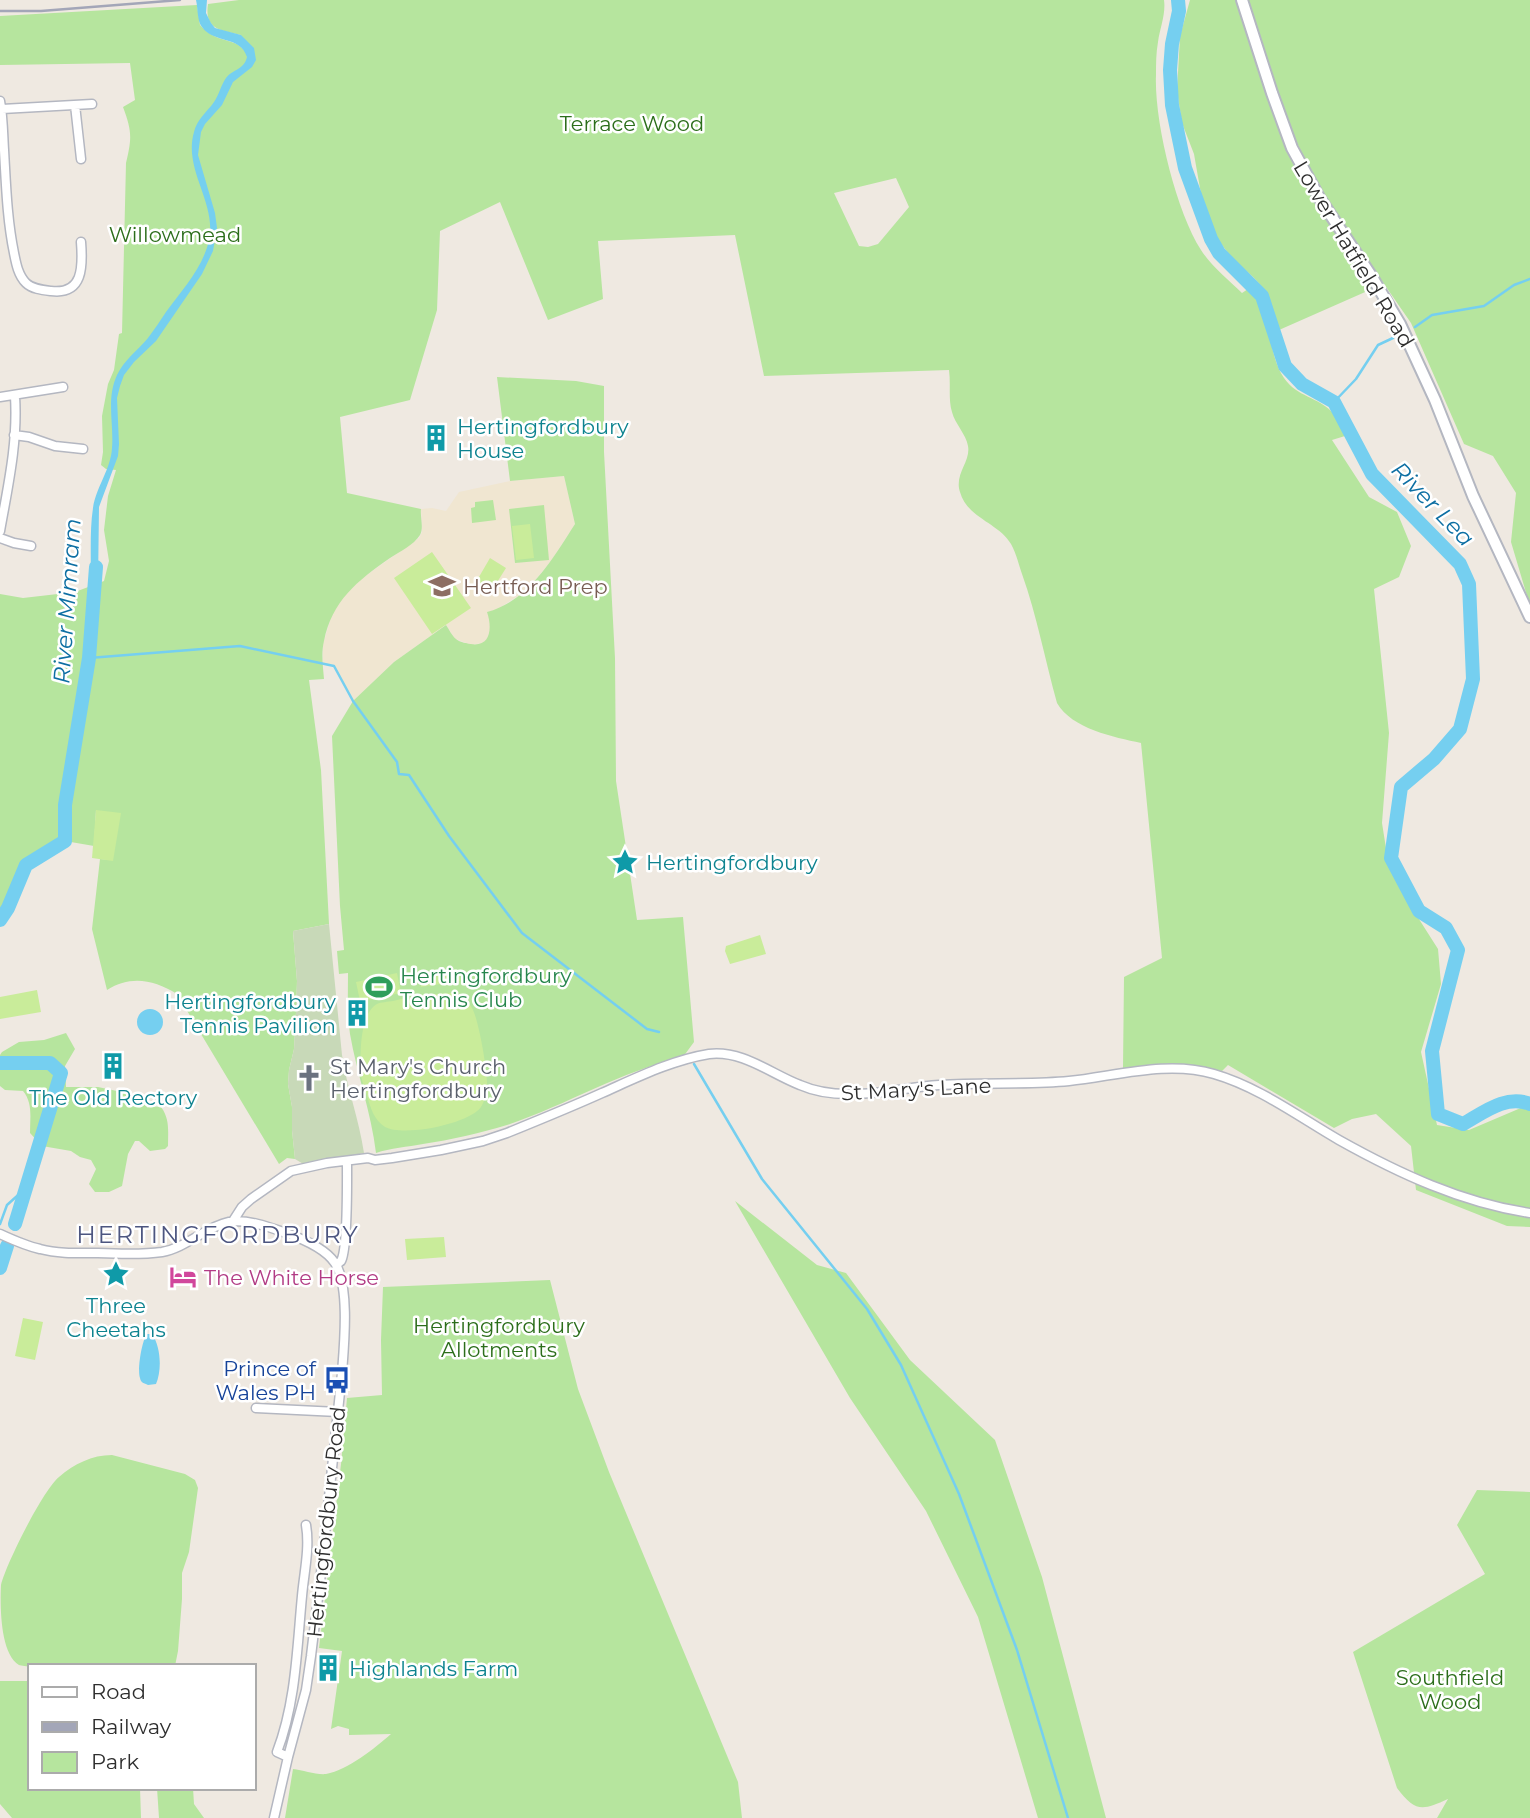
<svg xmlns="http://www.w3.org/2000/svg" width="1530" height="1818" viewBox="0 0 1530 1818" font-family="Montserrat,sans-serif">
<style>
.education{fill:#f0e6d1}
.green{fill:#b6e59e;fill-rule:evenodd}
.cemetery{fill:#c8d9b8}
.pitch{fill:#c9ec9a}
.water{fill:#75cff0}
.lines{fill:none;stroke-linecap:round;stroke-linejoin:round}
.stream{stroke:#75cff0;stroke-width:2.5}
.river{stroke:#75cff0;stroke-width:14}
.street-casing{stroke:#b4b7c1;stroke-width:11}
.secondary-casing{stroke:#b4b7c1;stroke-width:14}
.street{stroke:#fff;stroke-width:8}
.secondary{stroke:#fff;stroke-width:10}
.rail{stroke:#a3a6b8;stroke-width:2.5}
.labels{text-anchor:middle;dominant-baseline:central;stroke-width:5;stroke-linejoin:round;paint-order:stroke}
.park-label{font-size:21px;fill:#2c6e1b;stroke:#fff}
.street-label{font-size:21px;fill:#2e2e2e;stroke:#fff}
.culture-label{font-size:21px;fill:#0d838f;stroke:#fff;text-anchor:start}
.education-label{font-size:21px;fill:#785e54;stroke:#fff;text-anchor:start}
.leisure-label{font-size:21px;fill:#27864d;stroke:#fff;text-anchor:start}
.worship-label{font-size:21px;fill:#5b616d;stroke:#fff;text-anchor:start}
.hotel-label{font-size:21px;fill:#b23c85;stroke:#fff;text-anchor:start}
.transit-label{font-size:21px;fill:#164399;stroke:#fff;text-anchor:end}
.water-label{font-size:23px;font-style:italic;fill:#0d6fa3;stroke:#fff}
.quarter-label{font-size:24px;letter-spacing:2px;fill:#4d5680;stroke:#fff}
</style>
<rect width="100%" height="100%" fill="#efe9e1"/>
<path class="education" d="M564,476L575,524L551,561L527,590L496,610L487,640L483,643L471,645L461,641L455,639L446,625L394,662L353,701L334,666L323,664V644L333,611L344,596L361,579L419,538L422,532L421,509L432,508L446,511L459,492L510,481Z"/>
<path class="green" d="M239,0H1164C1166,14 1160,28 1158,42C1156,53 1156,64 1156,75C1154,121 1176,211 1201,250C1211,266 1229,280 1242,293L1248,289C1251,293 1256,297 1258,302C1272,325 1269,356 1284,378C1297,397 1318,397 1332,412C1339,419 1342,427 1345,436L1332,440L1369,497L1397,512L1411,546L1399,577L1374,589L1389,733L1382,823L1388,861L1417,916L1438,949L1441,984L1421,1052L1437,1125L1469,1130L1530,1104V1227L1507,1226L1416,1190L1411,1146L1376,1114L1352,1119L1334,1128L1228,1065L1222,1071L1183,1065L1123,1068L1124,977L1162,958L1141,743C1114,737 1072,729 1057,703C1045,660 1037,616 1022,574C1019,565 1016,553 1011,544C999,523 967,518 960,492C954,474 971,462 968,446C966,434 955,424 952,412C948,399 951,384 949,370L764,376L735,235L598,241L603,299L548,320L500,202L440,231L437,310L410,400L340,417L347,493L421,509C420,517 424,528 420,535C414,545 399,552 390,558C357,581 332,601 324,641C321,653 323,667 324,679L309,680L321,770L329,924L293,931L297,981L296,1012L294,1049L289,1070L288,1084L292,1107V1130L295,1159L287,1158L279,1164L177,994C154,980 131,975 107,990L92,929L100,859L113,860L96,810L94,846L65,841L26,865L10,903L0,920V594L23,598L75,592L104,581L109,561L104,530L108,496L116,470L106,469L101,465L103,452L102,416L108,384L114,370L119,334L122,333L126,163C132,138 132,131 123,107L135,100L130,63L0,65V16L197,5L200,25C204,29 209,34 214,36C226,42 236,40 245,51L241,35C221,30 204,30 208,4ZM896,178L909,207L878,244L868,247L859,246L834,193Z
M1190,0H1236L1246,33L1281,136L1300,174L1372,289L1279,330L1265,290L1253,277L1231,257L1216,237L1201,194L1194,154L1182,123L1177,91L1180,36Z
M1248,0H1530V606L1511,542L1516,493L1493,456L1464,444L1411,323L1337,216L1313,176L1292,133L1257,30Z
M497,377L576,381L604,386V452L615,658L616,781L637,920L683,917L694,1042L683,1057C621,1071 567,1105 507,1125C480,1133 451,1140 423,1144C408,1147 390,1148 376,1153C371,1112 357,1074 350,1034C347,1014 348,993 348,973L339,974L337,951L344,950L340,906L332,736L353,701L394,662L446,625C449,629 452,636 456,639C458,641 464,643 466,643C490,650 493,630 487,612C529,601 553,558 575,524L564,476L510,481Z
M493,500L496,520L472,523L471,508L475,507V502Z
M544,505L549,560L515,563L509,509Z
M66,1033L75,1049L65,1066L66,1087H98L136,1095L148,1108L149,1106L161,1107C170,1119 168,1131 168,1146L165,1149L150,1151L139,1141H135L128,1154L122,1186L109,1192H95L89,1184L96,1169L91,1160L80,1157L71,1151L42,1146L30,1133C30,1118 33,1103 23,1091L5,1090L0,1086V1055L2,1052L19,1042L44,1040Z
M735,1201L817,1265L846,1273L910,1360L995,1440L1042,1577L1106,1818H1038L978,1617L926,1511L850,1398Z
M550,1280L578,1389L609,1472L738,1782L742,1818H285L293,1769C303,1770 316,1775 326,1774C348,1770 375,1748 391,1734L349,1735V1729L338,1726L331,1729L342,1651L319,1648L341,1464L347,1398L382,1395L381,1340L383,1287Z
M112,1455L185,1474L195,1480L198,1488L189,1552L182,1573V1599L178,1651L175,1666L30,1667C28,1666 21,1666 19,1665C0,1654 0,1605 1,1585C6,1564 43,1490 59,1477C74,1464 92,1455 112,1455Z
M1477,1490L1530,1492V1818H1437L1448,1799C1422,1811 1415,1812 1397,1788L1353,1652L1485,1574L1457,1525Z
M0,1681H30V1788H140L141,1818H12L0,1804Z
M157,1788H193L194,1804L204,1818H159Z"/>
<path class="cemetery" d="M329,924L342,1055C347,1088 359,1119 364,1153L305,1165L295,1159L292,1130V1107L288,1084L289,1070L294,1049L296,1012L297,981L293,931Z"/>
<path class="pitch" d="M530,524L534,558L516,560L512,526Z
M432,552L471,608L432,634L394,578Z
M490,558L506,568L491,592L476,582Z
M96,810L121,813L113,861L92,858Z
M760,935L766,954L730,964L725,951L726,946Z
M459,971L460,981L421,987L420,977Z
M397,973L401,993L360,1001L356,982Z
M37,990L41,1012L0,1019V997Z
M451,993C460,997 467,999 472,1008C479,1020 489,1078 487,1092C486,1096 483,1104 481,1107C469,1124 404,1137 385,1127C374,1120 370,1107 367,1095C365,1089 362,1082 361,1075C360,1057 359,1014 377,1004C381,1002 388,1002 393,1001C412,996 431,994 451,993Z
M444,1237L446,1257L407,1260L405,1239Z
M23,1318L43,1322L35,1360L15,1356Z"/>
<path class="water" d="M196,0H207L206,13L211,23L215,28L241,35L254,48L256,60L252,67L233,82L222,105L205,124L201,132L198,155L215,213L217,228L213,251L202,274L156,341L134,362L124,375L120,386L117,398L119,444L118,456L99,507L98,584L90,588C92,561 89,534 93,508C96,487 111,469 112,448C114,423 106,399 117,375C124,360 137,351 148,338C154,330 160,321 166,312C182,290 203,268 209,240C217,203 183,170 194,132C197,119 207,112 214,102C219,95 221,85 226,78C233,69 244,70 247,57C240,35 214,44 202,27C197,21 198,8 196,0Z
M137 1022a13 13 0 1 1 26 0a13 13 0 1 1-26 0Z
M147,1334H152C161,1347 162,1370 156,1384L148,1385C144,1383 141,1383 140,1378C137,1370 142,1340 147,1334Z"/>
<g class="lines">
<path class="stream" d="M1415,327L1432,315L1484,306L1514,285L1530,279
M1334,402L1356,379L1378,345L1393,338
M89,658L240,646L334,666L353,701L397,762L399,774L409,775L449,836L522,933L647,1029L659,1032
M694,1064L762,1179L867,1309L901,1365L959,1494L1017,1650L1068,1818
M0,1224L7,1205L26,1188"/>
<path class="river" d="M1178,0L1179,11L1172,44L1170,70L1172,105L1185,168L1211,239L1219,253L1262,296L1285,366L1302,384L1334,402L1372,474L1460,564L1469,584L1473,679L1460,729L1434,759L1401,787L1391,858L1419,911L1446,928L1458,950L1432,1051L1438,1114L1463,1124C1483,1113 1506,1094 1530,1104
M0,920L8,908L26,865L65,841V805L89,658L96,567
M0,1063H50L61,1073L15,1224
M0,1268L7,1246"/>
<defs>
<path id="street" d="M0,101C3,117 3,134 4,150C6,184 7,219 14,253C16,263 18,275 26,283C32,289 42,290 51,291C83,295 83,267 81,242
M75,105L81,159
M2,109L92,104
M0,397L63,387
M14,435L29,437L55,446L83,449
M0,531C8,486 18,442 15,396
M0,538L14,543L31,546
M233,1221L242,1207L251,1199L291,1171L327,1163L368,1158L375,1160L392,1158L441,1150L483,1141L507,1133C539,1120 571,1107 602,1093C636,1078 672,1060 709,1054C743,1050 771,1074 800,1085C816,1092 831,1094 848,1094C879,1095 908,1087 939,1085C983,1082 1026,1085 1069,1081C1116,1076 1168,1060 1214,1074C1259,1087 1299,1117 1339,1140C1398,1173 1462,1203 1530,1213
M0,1234C13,1240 26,1246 40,1249C59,1254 79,1253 98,1253C119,1254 141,1255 162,1252C186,1248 205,1227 229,1222C248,1219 269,1227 286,1233C303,1239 325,1248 335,1263C350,1286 344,1346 342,1373L321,1573L311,1656L306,1690L288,1757L274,1818
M337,1265C338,1263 340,1262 341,1261C348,1249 347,1179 347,1161
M256,1408L338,1412
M288,1757L277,1752C296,1702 297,1648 302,1596C304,1573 310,1548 306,1525"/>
<path id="secondary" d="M1242,0L1272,93L1292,148L1320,199L1372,277L1400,324L1435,400L1473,496L1530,617"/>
</defs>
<use href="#street" class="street-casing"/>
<use href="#secondary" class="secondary-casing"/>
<use href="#street" class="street"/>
<use href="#secondary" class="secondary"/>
<path class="rail" d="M0,11H41L180,0"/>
</g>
<defs>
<symbol id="building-bare" viewBox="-9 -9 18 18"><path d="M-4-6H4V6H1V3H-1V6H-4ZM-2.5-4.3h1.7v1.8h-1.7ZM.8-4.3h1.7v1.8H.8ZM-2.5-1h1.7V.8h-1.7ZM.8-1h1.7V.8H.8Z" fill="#0f9aa8" stroke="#fff" stroke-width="2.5" paint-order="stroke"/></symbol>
<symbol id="school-bare" viewBox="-9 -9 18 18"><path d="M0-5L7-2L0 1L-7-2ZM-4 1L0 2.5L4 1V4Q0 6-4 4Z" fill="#8d6e63" stroke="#fff" stroke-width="2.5" paint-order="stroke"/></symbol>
<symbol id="sight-bare" viewBox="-9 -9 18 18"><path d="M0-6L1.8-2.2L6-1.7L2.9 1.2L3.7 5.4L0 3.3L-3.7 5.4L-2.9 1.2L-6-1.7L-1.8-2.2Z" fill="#0f9aa8" stroke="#fff" stroke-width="2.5" paint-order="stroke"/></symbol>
<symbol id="stadium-bare" viewBox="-9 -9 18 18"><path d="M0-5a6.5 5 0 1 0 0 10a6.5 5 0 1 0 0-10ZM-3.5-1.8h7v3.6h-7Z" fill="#2e9e5b" stroke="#fff" stroke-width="2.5" paint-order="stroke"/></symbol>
<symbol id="church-bare" viewBox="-9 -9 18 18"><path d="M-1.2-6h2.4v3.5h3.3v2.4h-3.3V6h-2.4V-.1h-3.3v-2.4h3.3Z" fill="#6b7280" stroke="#fff" stroke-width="2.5" paint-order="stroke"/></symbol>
<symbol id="hotel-bare" viewBox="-9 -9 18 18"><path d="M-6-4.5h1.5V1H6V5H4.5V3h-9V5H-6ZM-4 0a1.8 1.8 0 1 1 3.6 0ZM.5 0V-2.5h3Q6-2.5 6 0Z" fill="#d1479c" stroke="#fff" stroke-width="2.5" paint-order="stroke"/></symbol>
<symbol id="bus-bare" viewBox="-9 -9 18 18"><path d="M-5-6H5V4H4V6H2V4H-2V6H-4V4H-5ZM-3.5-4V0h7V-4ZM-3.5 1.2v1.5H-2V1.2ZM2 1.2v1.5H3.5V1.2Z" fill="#1a4fb4" stroke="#fff" stroke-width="2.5" paint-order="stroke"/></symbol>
</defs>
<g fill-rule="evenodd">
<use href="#building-bare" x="417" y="419" width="38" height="38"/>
<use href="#school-bare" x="423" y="567" width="38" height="38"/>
<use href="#sight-bare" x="606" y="843" width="38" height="38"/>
<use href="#stadium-bare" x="360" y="968" width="38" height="38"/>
<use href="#building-bare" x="338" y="994" width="38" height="38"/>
<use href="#building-bare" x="94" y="1047" width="38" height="38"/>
<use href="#church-bare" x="290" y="1059" width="38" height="38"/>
<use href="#sight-bare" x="97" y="1255" width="38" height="38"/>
<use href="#hotel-bare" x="164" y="1258" width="38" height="38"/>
<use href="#bus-bare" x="318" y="1361" width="38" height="38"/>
<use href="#building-bare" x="309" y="1649" width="38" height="38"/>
</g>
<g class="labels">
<g class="park-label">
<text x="632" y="123">Terrace Wood</text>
<text x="175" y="234">Willowmead</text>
<text x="499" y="1325">Hertingfordbury<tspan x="499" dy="24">Allotments</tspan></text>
<text x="1450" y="1677">Southfield<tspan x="1450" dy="24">Wood</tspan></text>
</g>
<g class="street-label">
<text transform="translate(1354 254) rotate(59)">Lower Hatfield Road</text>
<text transform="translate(916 1089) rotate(-3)">St Mary's Lane</text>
<text transform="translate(326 1522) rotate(-84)">Hertingfordbury Road</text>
</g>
<g class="culture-label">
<text x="457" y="426">Hertingfordbury<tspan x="457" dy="24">House</tspan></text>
<text x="646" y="862">Hertingfordbury</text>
<text x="336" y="1001" text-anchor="end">Hertingfordbury<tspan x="336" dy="24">Tennis Pavilion</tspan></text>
<text x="113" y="1097" text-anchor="middle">The Old Rectory</text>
<text x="116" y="1305" text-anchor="middle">Three<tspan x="116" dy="24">Cheetahs</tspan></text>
<text x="349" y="1668">Highlands Farm</text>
</g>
<g class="education-label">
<text x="463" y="586">Hertford Prep</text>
</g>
<g class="leisure-label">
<text x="400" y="975">Hertingfordbury<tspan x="400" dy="24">Tennis Club</tspan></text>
</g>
<g class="worship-label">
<text x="330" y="1066">St Mary's Church<tspan x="330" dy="24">Hertingfordbury</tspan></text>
</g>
<g class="hotel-label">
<text x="204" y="1277">The White Horse</text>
</g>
<g class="transit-label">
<text x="316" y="1368">Prince of<tspan x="316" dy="24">Wales PH</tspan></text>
</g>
<g class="water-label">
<text transform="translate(1433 504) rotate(46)">River Lea</text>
<text transform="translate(67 601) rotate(-86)">River Mimram</text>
</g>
<g class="quarter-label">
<text x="218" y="1234">HERTINGFORDBURY</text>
</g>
</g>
<rect x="28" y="1664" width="228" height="126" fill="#ffffff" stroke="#ababab" stroke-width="2"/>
<rect x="42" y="1687" width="35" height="10" fill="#ffffff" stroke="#ababab" stroke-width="2"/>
<text x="91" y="1699" font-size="21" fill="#2e2e2e">Road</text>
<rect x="42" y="1722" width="35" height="10" fill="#a3a6b8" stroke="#ababab" stroke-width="2"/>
<text x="91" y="1734" font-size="21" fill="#2e2e2e">Railway</text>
<rect x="42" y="1752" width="35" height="21" fill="#b6e59e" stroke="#ababab" stroke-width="2"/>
<text x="91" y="1769" font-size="21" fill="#2e2e2e">Park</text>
</svg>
